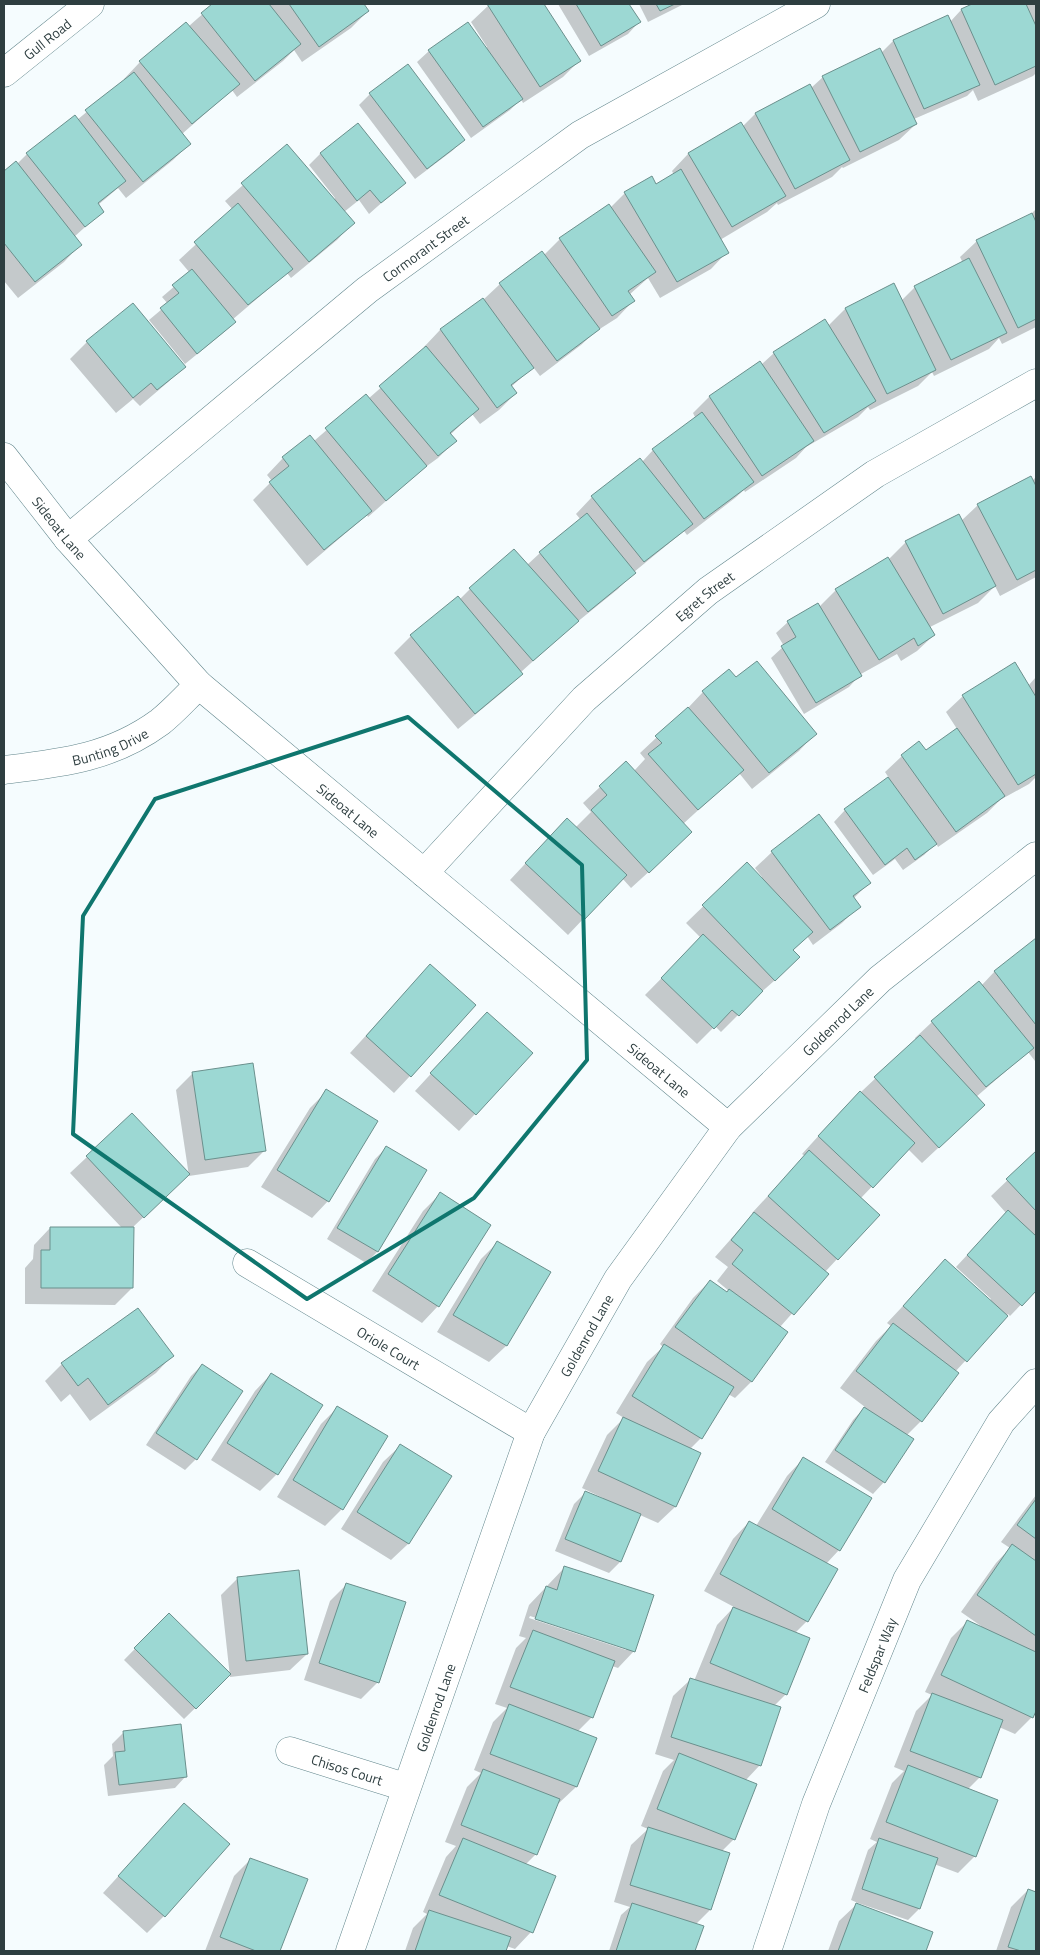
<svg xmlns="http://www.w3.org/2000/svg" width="1040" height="1955" viewBox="0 0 1040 1955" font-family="'Titillium Web',sans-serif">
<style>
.shadow{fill:#0003;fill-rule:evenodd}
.building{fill:#9cd8d3;stroke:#6b908d}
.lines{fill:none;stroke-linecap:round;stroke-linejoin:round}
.street-casing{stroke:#62868c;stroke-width:29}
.street{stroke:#fff;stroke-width:28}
.marked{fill:none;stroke:#0f766e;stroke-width:4;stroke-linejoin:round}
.labels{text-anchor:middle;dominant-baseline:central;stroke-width:5;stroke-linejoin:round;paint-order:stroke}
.street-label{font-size:14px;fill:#2e3e40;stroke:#f5fcfe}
</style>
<rect width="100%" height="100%" fill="#f5fcfe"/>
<path class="shadow" d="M214,4H362L368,11L351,28L302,62L294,50L283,61L237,97L232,90L182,134L189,144L173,160L126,198L118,188L98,205L103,211L74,237L80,245L64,262L18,298L4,281V173L16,163L17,164L27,154L77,120L125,80L124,79L140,62L189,26Z
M490,4H543L579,61L563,77L523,103L521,99L510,110L471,138L417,62L429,51L468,23L486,48L487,47L471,22Z
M558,4H628L639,22L628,34L589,56Z
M639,4H684L648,22Z
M975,4H1036V73L1033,76L978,101L973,90L967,96L914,119L916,124L899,140L843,168L842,167L832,177L778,205L777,203L767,212L720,240L727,252L711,269L660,298L648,278L629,295L633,301L617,318L595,332L581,345L540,376L533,367L511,387L516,393L499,410L480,424L472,414L450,435L455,441L438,458L420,471L368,517L367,515L307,566L253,500L272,481L267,475L283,458L314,441L366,396L368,399L425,349L424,347L440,330L483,300L500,284L544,255L560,239L608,206L610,208L625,193L656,186L674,175L672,171L688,154L741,124L742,127L755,114L811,88L823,77L881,53L893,41L947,16L950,22L961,10Z
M370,94L463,140L452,151L415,179L359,105Z
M358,125L404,183L369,214L359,200L344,212L353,223L337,240L291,278L287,273L232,320L234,322L223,333L185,364L149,320L168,304L162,297L190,273L179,260L233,210L225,201L287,146L334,200L335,198L309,165L320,154Z
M1036,209V327L1002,344L999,338L989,349L934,376L932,372L918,386L870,410L868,407L858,417L806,447L796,458L745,492L744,490L735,498L687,535L684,531L634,572L618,589L571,627L521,672L522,673L505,690L458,729L394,653L411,636L458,597L460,599L470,589L527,565L540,553L581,520L576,514L592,497L642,462L653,450L696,419L693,413L709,397L760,363L761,365L774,353L828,326L845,309L901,301L915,287L963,263L960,257L977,241L1029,216Z
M132,305L184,367L167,383L140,406L133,399L116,413L70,359L87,342Z
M1036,477V577L1000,596L995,586L978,603L930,627L934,635L917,651L901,661L897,654L861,674L849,687L804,714L771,658L784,646L776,633L788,622L817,604L819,607L836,590L888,560L906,542L961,521L978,505L1032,481Z
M1036,677V777L1029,784L1000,800L987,813L938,847L936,843L924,855L903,870L895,859L873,875L834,822L845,810L889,778L885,772L902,756L925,752L957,729L946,712L963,696L1028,686Z
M736,679L815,734L799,751L752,789L739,773L683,824L674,849L631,888L622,878L568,935L510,880L550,837L575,828L591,812L583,803L600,787L634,771L645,759L640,753L687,709L703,692Z
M772,852L869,883L853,899L859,906L842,923L813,945L807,936L792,951L782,974L757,996L721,1032L715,1026L697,1044L645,995L701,938L686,923L747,864L761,879L762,877L755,868Z
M1036,940V1060L1035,1061L1028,1052L976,1097L966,1122L922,1163L908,1149L860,1199L878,1215L825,1272L827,1274L780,1327L787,1332L751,1382L735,1398L728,1394L701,1438L690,1449L675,1507L658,1523L640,1515L620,1562L609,1573L555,1551L574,1504L585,1493L602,1500L603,1498L582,1488L607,1435L624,1418L616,1413L647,1362L663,1347L660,1344L693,1298L710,1281L727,1293L729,1291L717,1281L728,1267L715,1257L753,1214L752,1213L805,1156L802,1154L843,1109L916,1040L915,1038L932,1022L978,983L981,986L995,971Z
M414,983L410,1076L394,1093L350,1053Z
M487,1013L475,1114L459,1131L415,1091Z
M193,1073L265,1150L248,1167L189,1176L176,1090Z
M327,1091L328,1201L312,1218L261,1187L310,1108Z
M386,1148L425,1171L377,1252L366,1263L327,1239L375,1159Z
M1036,1153V1289L1010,1316L1008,1314L955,1372L921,1421L906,1436L884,1482L873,1494L825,1462L853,1420L865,1407L840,1388L876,1341L891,1326L887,1323L945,1261L990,1300L991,1299L956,1267L1006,1213L991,1196Z
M87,1157L171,1191L133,1227L132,1288L115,1305L25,1304V1268L33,1259L34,1245L50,1228H122L70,1173Z
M440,1194L438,1306L422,1323L372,1291L423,1211Z
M498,1242L549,1272L506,1346L489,1362L437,1332L481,1259Z
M172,1356L156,1373L90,1421L70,1394L61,1402L45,1381L62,1364Z
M202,1365L196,1459L185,1470L146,1445L191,1376Z
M271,1374L277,1474L260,1491L211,1460L255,1391Z
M337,1408L342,1509L325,1526L277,1497L321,1424Z
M400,1446L450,1477L408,1544L391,1560L341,1529L383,1462Z
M803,1459L839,1550L826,1564L807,1621L795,1633L786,1694L774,1706L760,1765L745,1781L734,1839L722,1851L710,1910L695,1925L702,1927L694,1951H609L621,1915L630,1907L614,1902L631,1845L648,1829L641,1826L663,1771L674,1760L655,1754L673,1696L690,1680L694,1681L717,1625L734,1607L704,1591L733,1539L749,1522L756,1526L787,1476Z
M1036,1495V1651L1034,1653L1036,1654V1708L1032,1717L1015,1734L999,1727L980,1777L968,1789L975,1856L958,1873L934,1864L919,1909L908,1920L858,1903L857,1905L932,1932L925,1951H828L839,1921L858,1903L851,1900L868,1850L877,1842L870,1839L892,1783L904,1771L894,1767L916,1711L932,1695L925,1692L951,1638L968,1621L980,1627L981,1626L961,1612L996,1563L1010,1548L1001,1542Z
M565,1567L634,1651L618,1668L612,1666L592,1717L577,1732L595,1739L576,1787L559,1803L557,1802L536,1854L525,1865L554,1877L531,1932L515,1949L507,1946L505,1951H405L413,1928L427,1914L423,1912L446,1857L456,1846L445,1842L467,1787L481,1773L474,1770L493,1722L507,1708L495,1704L516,1648L526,1638L519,1636L529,1605ZM530,1616L626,1647V1650L529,1618Z
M238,1578L307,1654L290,1670L230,1677L221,1595Z
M347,1584L378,1682L361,1699L304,1680L330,1601Z
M169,1614L230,1674L184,1719L124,1660Z
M123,1733L186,1776L175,1788L108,1796L104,1765L113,1756L112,1744Z
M184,1804L164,1916L147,1933L103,1893Z
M250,1860L306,1880L279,1951H205L234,1876Z
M1028,1890L1036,1893V1951H996L1011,1907Z"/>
<path class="building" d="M212,4H269L301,44L255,81L201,13Z
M289,4H364L369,11L319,47Z
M487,4H544L581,61L540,87Z
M576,4H629L641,22L601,46Z
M656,4H675L660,11Z
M972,4H1026L1036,26V66L995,85L961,9Z
M948,15L980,85L924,109L893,40Z
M186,22L240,84L192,124L139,61Z
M468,22L523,99L483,127L428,50Z
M880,48L917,124L860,152L822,76Z
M408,64L465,140L427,169L369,93Z
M134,72L191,144L143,182L85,110Z
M810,84L850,160L795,189L755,113Z
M75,115L126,181L98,203L104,212L85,227L26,153Z
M741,122L786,196L732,227L688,153Z
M358,123L406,183L381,203L370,190L357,201L320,153Z
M287,144L355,223L309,262L241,183Z
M16,161L82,245L35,282L4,243V171Z
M681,169L729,253L677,282L624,192L652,176L656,184Z
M238,203L293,269L248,305L194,242Z
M609,204L656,272L628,291L635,301L612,316L559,238Z
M1032,213L1036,222V319L1018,328L976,240Z
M542,251L600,329L557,361L499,283Z
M969,258L1007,333L951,360L914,286Z
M192,269L236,322L197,354L160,308L179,293L172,285Z
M894,283L936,370L887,394L845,308Z
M483,298L534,368L511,385L517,393L497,408L440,329Z
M133,303L186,367L157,390L151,383L133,398L86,341Z
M825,319L876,401L824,433L773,352Z
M426,346L479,409L450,433L457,441L438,456L379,386Z
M760,361L814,441L762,476L709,396Z
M366,394L427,466L386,501L325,428Z
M702,412L754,482L704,519L652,449Z
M310,435L372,511L324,550L269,482L289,466L282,457Z
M640,458L693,524L644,562L591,496Z
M1031,476L1036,486V570L1017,580L977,504Z
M587,513L636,573L588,612L539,552Z
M959,514L996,586L943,614L905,541Z
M514,549L579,621L533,661L469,588Z
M888,557L935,635L918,646L914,638L879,660L835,589Z
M458,596L523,674L475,714L410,635Z
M818,603L862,676L816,703L781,646L796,637L787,621Z
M757,661L817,734L769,773L702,691L729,669L736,677Z
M1015,662L1036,697V774L1018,785L962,695Z
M688,707L744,770L698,810L648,754L662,743L655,736Z
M957,728L1005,796L956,832L901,755L919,741L926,750Z
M626,761L692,832L649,873L591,810L607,795L599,786Z
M888,777L937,844L915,860L907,848L885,865L844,809Z
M819,814L871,883L853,896L861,907L830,930L771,851Z
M567,818L627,875L585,919L525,863Z
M747,862L813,932L793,950L800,957L775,981L702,905Z
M703,934L763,991L739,1016L732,1010L714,1029L661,978Z
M1036,938V1025L994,971Z
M430,964L476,1005L411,1077L366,1036Z
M979,981L1034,1048L986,1087L931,1021Z
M487,1012L533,1053L476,1115L430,1073Z
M920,1035L985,1105L939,1148L874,1077Z
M253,1063L266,1151L205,1160L192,1072Z
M326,1089L378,1121L329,1202L277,1170Z
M860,1091L915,1143L873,1188L818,1136Z
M132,1113L190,1174L144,1218L86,1156Z
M386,1146L427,1170L378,1252L337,1228Z
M809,1150L880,1215L838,1260L768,1196Z
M1036,1151V1211L1006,1179Z
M440,1192L491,1225L439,1307L388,1274Z
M1008,1210L1036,1236V1291L1022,1306L967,1255Z
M754,1212L829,1274L794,1315L732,1264L743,1250L731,1240Z
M50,1227H134L133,1288H41V1250H50Z
M497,1241L551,1272L507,1346L453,1315Z
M945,1259L1008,1316L967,1362L903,1306Z
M710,1280L727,1292L729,1289L788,1332L752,1382L675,1327Z
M138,1308L174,1356L108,1405L88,1378L78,1386L61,1363Z
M893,1323L959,1373L922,1422L856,1371Z
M664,1344L734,1387L702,1439L632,1396Z
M202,1364L243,1391L197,1460L156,1433Z
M271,1373L323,1405L278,1475L227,1443Z
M337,1406L388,1436L343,1510L293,1480Z
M864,1407L914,1439L885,1483L835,1450Z
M623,1417L701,1453L676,1507L598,1471Z
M400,1444L452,1476L409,1544L357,1512Z
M803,1457L872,1498L840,1551L772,1509Z
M585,1491L641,1514L621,1562L565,1539Z
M1036,1499V1539L1017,1525Z
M749,1521L838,1569L808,1622L720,1574Z
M1012,1544L1036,1561V1636L977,1595Z
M564,1566L654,1595L635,1652L535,1619L546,1586L557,1590Z
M299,1570L308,1654L246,1661L237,1577Z
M346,1583L406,1602L379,1683L319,1663Z
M733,1607L810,1638L787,1695L710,1663Z
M169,1613L231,1674L196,1709L134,1648Z
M967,1620L1036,1652V1711L1033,1718L941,1675Z
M533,1630L615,1661L593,1718L510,1687Z
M690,1678L781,1707L761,1766L671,1737Z
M932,1693L1003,1720L981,1778L910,1751Z
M509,1704L597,1738L577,1787L490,1754Z
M181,1724L187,1777L119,1785L115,1752L125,1751L123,1731Z
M679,1753L757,1784L735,1840L657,1809Z
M908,1765L998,1800L976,1857L886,1822Z
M483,1769L560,1799L537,1855L461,1825Z
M184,1803L230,1844L165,1917L118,1876Z
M648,1827L730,1853L711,1910L630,1885Z
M463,1838L556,1876L533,1933L439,1895Z
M879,1838L938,1858L920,1909L862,1889Z
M250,1858L308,1879L280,1951H256L220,1937Z
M1028,1889L1036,1892V1951H1021L1008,1947Z
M632,1903L704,1926L695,1951H616Z
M856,1903L933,1932L926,1951H838Z
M429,1910L511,1937L506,1951H415Z"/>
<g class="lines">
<defs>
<g id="street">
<path id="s1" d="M4,73L90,4"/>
<path id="s2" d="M4,457L68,539L199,685L728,1127"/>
<path id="s3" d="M68,539L367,290L580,135L816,4"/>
<path id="s4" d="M4,770C62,763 111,758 160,722C174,711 186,697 199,685"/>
<path id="s5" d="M424,873L584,699L708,591L875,474L1036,383"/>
<path id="s6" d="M247,1263L531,1432"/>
<path id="s7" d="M290,1751L405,1787"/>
<path id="s8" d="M350,1951L531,1432L618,1279L728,1127L880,979L1036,856"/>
<path id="s9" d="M767,1951L816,1804L907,1580L1001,1422L1036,1383"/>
</g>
</defs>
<use href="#street" class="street-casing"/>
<use href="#street" class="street"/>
</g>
<path class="marked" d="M408,717L582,865L587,1060L474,1198L307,1299L73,1134L83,916L155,799Z"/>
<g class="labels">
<g class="street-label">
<text stroke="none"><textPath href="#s1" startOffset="55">Gull Road</textPath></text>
<text stroke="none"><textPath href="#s3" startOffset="461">Cormorant Street</textPath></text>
<text stroke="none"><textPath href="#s2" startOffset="90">Sideoat Lane</textPath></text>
<text stroke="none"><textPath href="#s5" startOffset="395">Egret Street</textPath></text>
<text stroke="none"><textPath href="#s4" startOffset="109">Bunting Drive</textPath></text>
<text stroke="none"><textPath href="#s2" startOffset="495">Sideoat Lane</textPath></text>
<text stroke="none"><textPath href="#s8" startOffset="1066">Goldenrod Lane</textPath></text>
<text stroke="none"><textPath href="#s2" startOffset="900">Sideoat Lane</textPath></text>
<text stroke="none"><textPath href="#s8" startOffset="661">Goldenrod Lane</textPath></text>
<text stroke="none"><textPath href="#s6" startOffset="165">Oriole Court</textPath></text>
<text stroke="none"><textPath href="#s9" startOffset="316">Feldspar Way</textPath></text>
<text stroke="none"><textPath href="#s8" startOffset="258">Goldenrod Lane</textPath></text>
<text stroke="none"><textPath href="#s7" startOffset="60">Chisos Court</textPath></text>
</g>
</g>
<rect width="1040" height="1955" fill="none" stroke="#2e3e40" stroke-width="10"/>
</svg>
